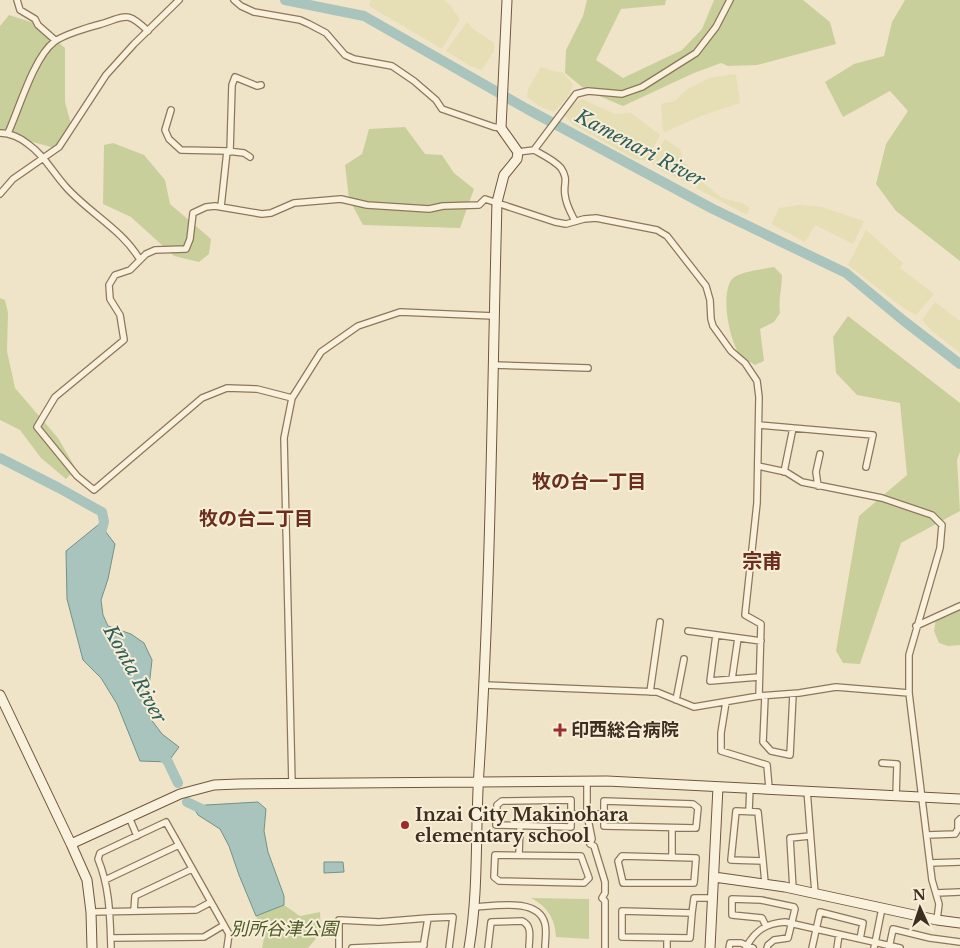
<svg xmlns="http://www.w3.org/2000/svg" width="960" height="948" viewBox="0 0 960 948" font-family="'Libre Baskerville','Noto Sans JP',serif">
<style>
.farmland{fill:#e6deb5}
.green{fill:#c9cf9b}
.water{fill:#a9c4bc;stroke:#6f938a}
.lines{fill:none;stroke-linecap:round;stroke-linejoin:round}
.river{stroke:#a9c4bc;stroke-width:10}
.street-casing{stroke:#8d765c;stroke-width:8}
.secondary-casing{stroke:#6f573f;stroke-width:11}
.street{stroke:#faf1dc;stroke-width:5.5}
.secondary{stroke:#faf1dc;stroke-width:9}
.poi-dot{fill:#9e2a2b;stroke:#f7eed8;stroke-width:2}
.labels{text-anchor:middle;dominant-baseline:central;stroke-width:4;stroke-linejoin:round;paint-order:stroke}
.poi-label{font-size:18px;font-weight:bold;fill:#3d2e20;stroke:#f7eed8;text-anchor:start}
.park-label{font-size:18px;font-style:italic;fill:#4d5a26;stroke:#f7eed8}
.water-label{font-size:19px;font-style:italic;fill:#2f5d5a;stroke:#f7eed8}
.neighbourhood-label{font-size:19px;font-weight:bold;fill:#6b2e1e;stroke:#f7eed8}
.quarter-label{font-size:20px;font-weight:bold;fill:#6b2e1e;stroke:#f7eed8}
</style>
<rect width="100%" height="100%" fill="#f0e4c8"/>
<path class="farmland" d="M371,0H444L449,4L460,19L442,49L369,6Z
M467,22L473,29L494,43V51L482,70L470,66L446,51Z
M541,67L552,71L562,72L569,79L573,86L567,98L554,112L539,106L527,97L528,89Z
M734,74L736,75L740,103L701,116L665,132L663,130L661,104L675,101L686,90L710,78Z
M582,99L615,114L631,113L660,135L647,161L635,159L572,124L565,116L573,104Z
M665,139L680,149L684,162L693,171L687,183L664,172L653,165L654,157Z
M701,181L722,198L742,203L750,208L747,215L696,188Z
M800,205L822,207L864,221L853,244L815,225L805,242L771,224L779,208Z
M866,230L903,263L900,268L934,294L916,315L902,307L848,265Z
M935,302L960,321V353L932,331L922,320Z"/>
<path class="green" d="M587,0H666L665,5L621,9L596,60L623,78L682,50L702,29L714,0H803L830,22L836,44L757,65L728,66L721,63L694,73L623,106L587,91L565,73L566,50L583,16Z
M905,0H960V261L896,211L876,184L886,144L908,111L890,91L843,117L825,82L854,64L884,56L892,22Z
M9,15L34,23L65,48V102L71,124L62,150L0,133V26Z
M405,127L425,154L442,155L454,173L474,189L460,228L363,225L349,199L345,165L362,154L369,129Z
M113,143L144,155L165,180L170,204L211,239L209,254L199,262L174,256L131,217L103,204L104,145Z
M774,267L782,275C782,288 778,300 780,313L774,322L760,329L764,361L755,365C750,362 743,358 739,353C729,340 718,285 736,276C745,271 763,269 774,267Z
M0,298L5,300L8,313L7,351L15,388L58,438L76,469L66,479L41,458L20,430L0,420Z
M848,316L960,403V452L957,460L960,511L901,543L860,664L843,663L836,651L859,516L907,475L900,403L857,395L836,373L833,337Z
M955,604H960V645L948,646L939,643L934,631L936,618Z
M531,898L589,899V939L556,937C555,919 548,907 531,898Z
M284,905L300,916L320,912L321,933L308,948H262L265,933L256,916Z"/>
<path class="water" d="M98,525L102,527L115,544L108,579L101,600L103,615L108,626L131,634L144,643L152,660L149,687L150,718L162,734L179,747L168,762L140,761L117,704L101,678L83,660L67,599L66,551Z
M258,802L266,809L264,831L268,852L284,896V905L256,916L239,875L229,846L220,829L198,815L195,810L196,807L206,805Z
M324,862H343L344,872L324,873Z"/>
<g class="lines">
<path class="river" d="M285,0L364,16L527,109L646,173L713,209L846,273L904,321L960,364
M0,458L59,488L102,512L104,522L99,539
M159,752L168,762L178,783
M187,802L208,812"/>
<defs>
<path id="street" d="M17,0L20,10L35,19L38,25L55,40
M234,0L241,6L254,12L300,20L309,24L326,33L345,55L354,59L392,66L414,81L436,100L442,109L494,127L501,128
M171,110L165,130L169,139L181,150L227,151L221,207
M0,133C10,133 21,138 28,144C45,156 53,173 66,187C89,213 123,230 140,260
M8,133C19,109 34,57 54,42C63,35 89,27 101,24C127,16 127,11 148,31
M534,150C543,155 554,160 561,168C569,180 563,184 565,195C566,205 571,213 575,221
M227,151L244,153L250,157
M230,152L232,85L235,77L257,86L261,85
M518,152L534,150L576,94L588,91L622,94L642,87L696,53L716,27L730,0
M0,194L13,179L59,147L106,75L134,44L179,0
M493,365L588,368
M292,398L257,389L227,388L202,398L94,490L77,476L37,427L55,397L124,340L120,315L110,299L109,285L115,275L130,270L146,254L155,250L186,249L190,239L193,213L206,207L215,206L262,214L271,213L294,203L341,199L367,205L429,209L443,206L479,205L485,199L555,222L566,224L584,219L596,218L657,230L667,236L706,286L710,300L711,319L713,326L731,351L745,363L757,381L759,397L757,503L745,615L761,624L759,696
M759,425L873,435L866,467
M758,466L786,472L802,482L882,498L932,515L942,525L940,548L909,655V693L932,880L939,904L937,920
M784,472L793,428
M818,486L816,472L820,454
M916,626L960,606
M688,631L761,641
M716,635L710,681L759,677
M732,679L738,638
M485,685L657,692L694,707L759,696L799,693L836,687L909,693
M650,692L660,622
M765,696L763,742L771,751L790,755L793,694
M676,700L684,659
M726,702L721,733V751L767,765L769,788
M882,763L897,764L896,796
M587,781V814L592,839L590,844L594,846L605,882V893L602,898L605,901V948
M292,784L284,438L292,398L321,352L358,326L400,312L494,316
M807,790L815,893
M571,800V827L496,825L497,805L502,801Z
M604,801L693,804L698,808L696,828L604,826Z
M736,811L758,812L763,861L731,860Z
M749,811L750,787
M571,814H604
M129,817L137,836
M927,835L955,834L958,829V821L960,819
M495,855L581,856L589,878L584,883L499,881L494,877Z
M519,855L520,826
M622,856L696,858L694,883H623L618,861Z
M672,857V828
M763,861L765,883
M930,863L960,862
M105,880L179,845
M793,889L790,838L810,836
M936,893L960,892
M473,907C494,906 539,897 545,924C547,932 545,940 545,948
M134,911L135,896L192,869
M622,911L692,913L690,938L622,937Z
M91,912L196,910L211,902
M692,913L694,898H713
M766,926L762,918L732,915V899L761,900L794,907L795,909L788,938L774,940L768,945L767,948
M111,938L204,937L224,925
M111,948C110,917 110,888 98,859L100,853L166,822L229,934L227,948
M339,948V920L379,922L428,918
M352,948L397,946
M397,948V946L424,945
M423,948L428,918L453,917L449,948
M488,948L491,922L522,921C533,926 529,938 529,948
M667,948V938
M729,948L730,943H741L753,948
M746,948C754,931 766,923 785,922L900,948
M812,948L820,912L863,923L860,939
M837,948L839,935
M874,948L882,908
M889,948L893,929L930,938L960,942"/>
<path id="secondary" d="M0,695L71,844L87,880L91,912L92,948
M71,844L180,794L214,785L238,784L607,781L960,799
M714,877L785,887L937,920L960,923
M469,948C479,890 475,830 479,771C491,582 492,392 497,202L504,175L517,159L518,152L501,128L507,0
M710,948L718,787"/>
</defs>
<use href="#street" class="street-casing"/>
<use href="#secondary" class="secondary-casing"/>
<use href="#street" class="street"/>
<use href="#secondary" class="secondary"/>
</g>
<g class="poi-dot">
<path d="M557.5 722.5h5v5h5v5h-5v5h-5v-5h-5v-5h5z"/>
<circle cx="405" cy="825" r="5"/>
</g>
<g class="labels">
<g class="poi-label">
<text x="571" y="730">印西総合病院</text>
<text x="415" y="815">Inzai City Makinohara<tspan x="415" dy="21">elementary school</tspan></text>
</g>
<g class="park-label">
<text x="284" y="929">別所谷津公園</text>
</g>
<g class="water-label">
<text transform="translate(640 148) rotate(28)">Kamenari River</text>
<text transform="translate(135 674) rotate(61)">Konta River</text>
</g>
<g class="neighbourhood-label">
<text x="589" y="481">牧の台一丁目</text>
<text x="256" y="518">牧の台二丁目</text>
</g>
<g class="quarter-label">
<text x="762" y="561">宗甫</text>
</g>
</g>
<g transform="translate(920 908) rotate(357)" stroke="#f7eed8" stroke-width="4" paint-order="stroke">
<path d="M0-4L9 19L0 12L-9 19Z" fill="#3d2e20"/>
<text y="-8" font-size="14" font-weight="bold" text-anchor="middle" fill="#3d2e20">N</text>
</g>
</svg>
